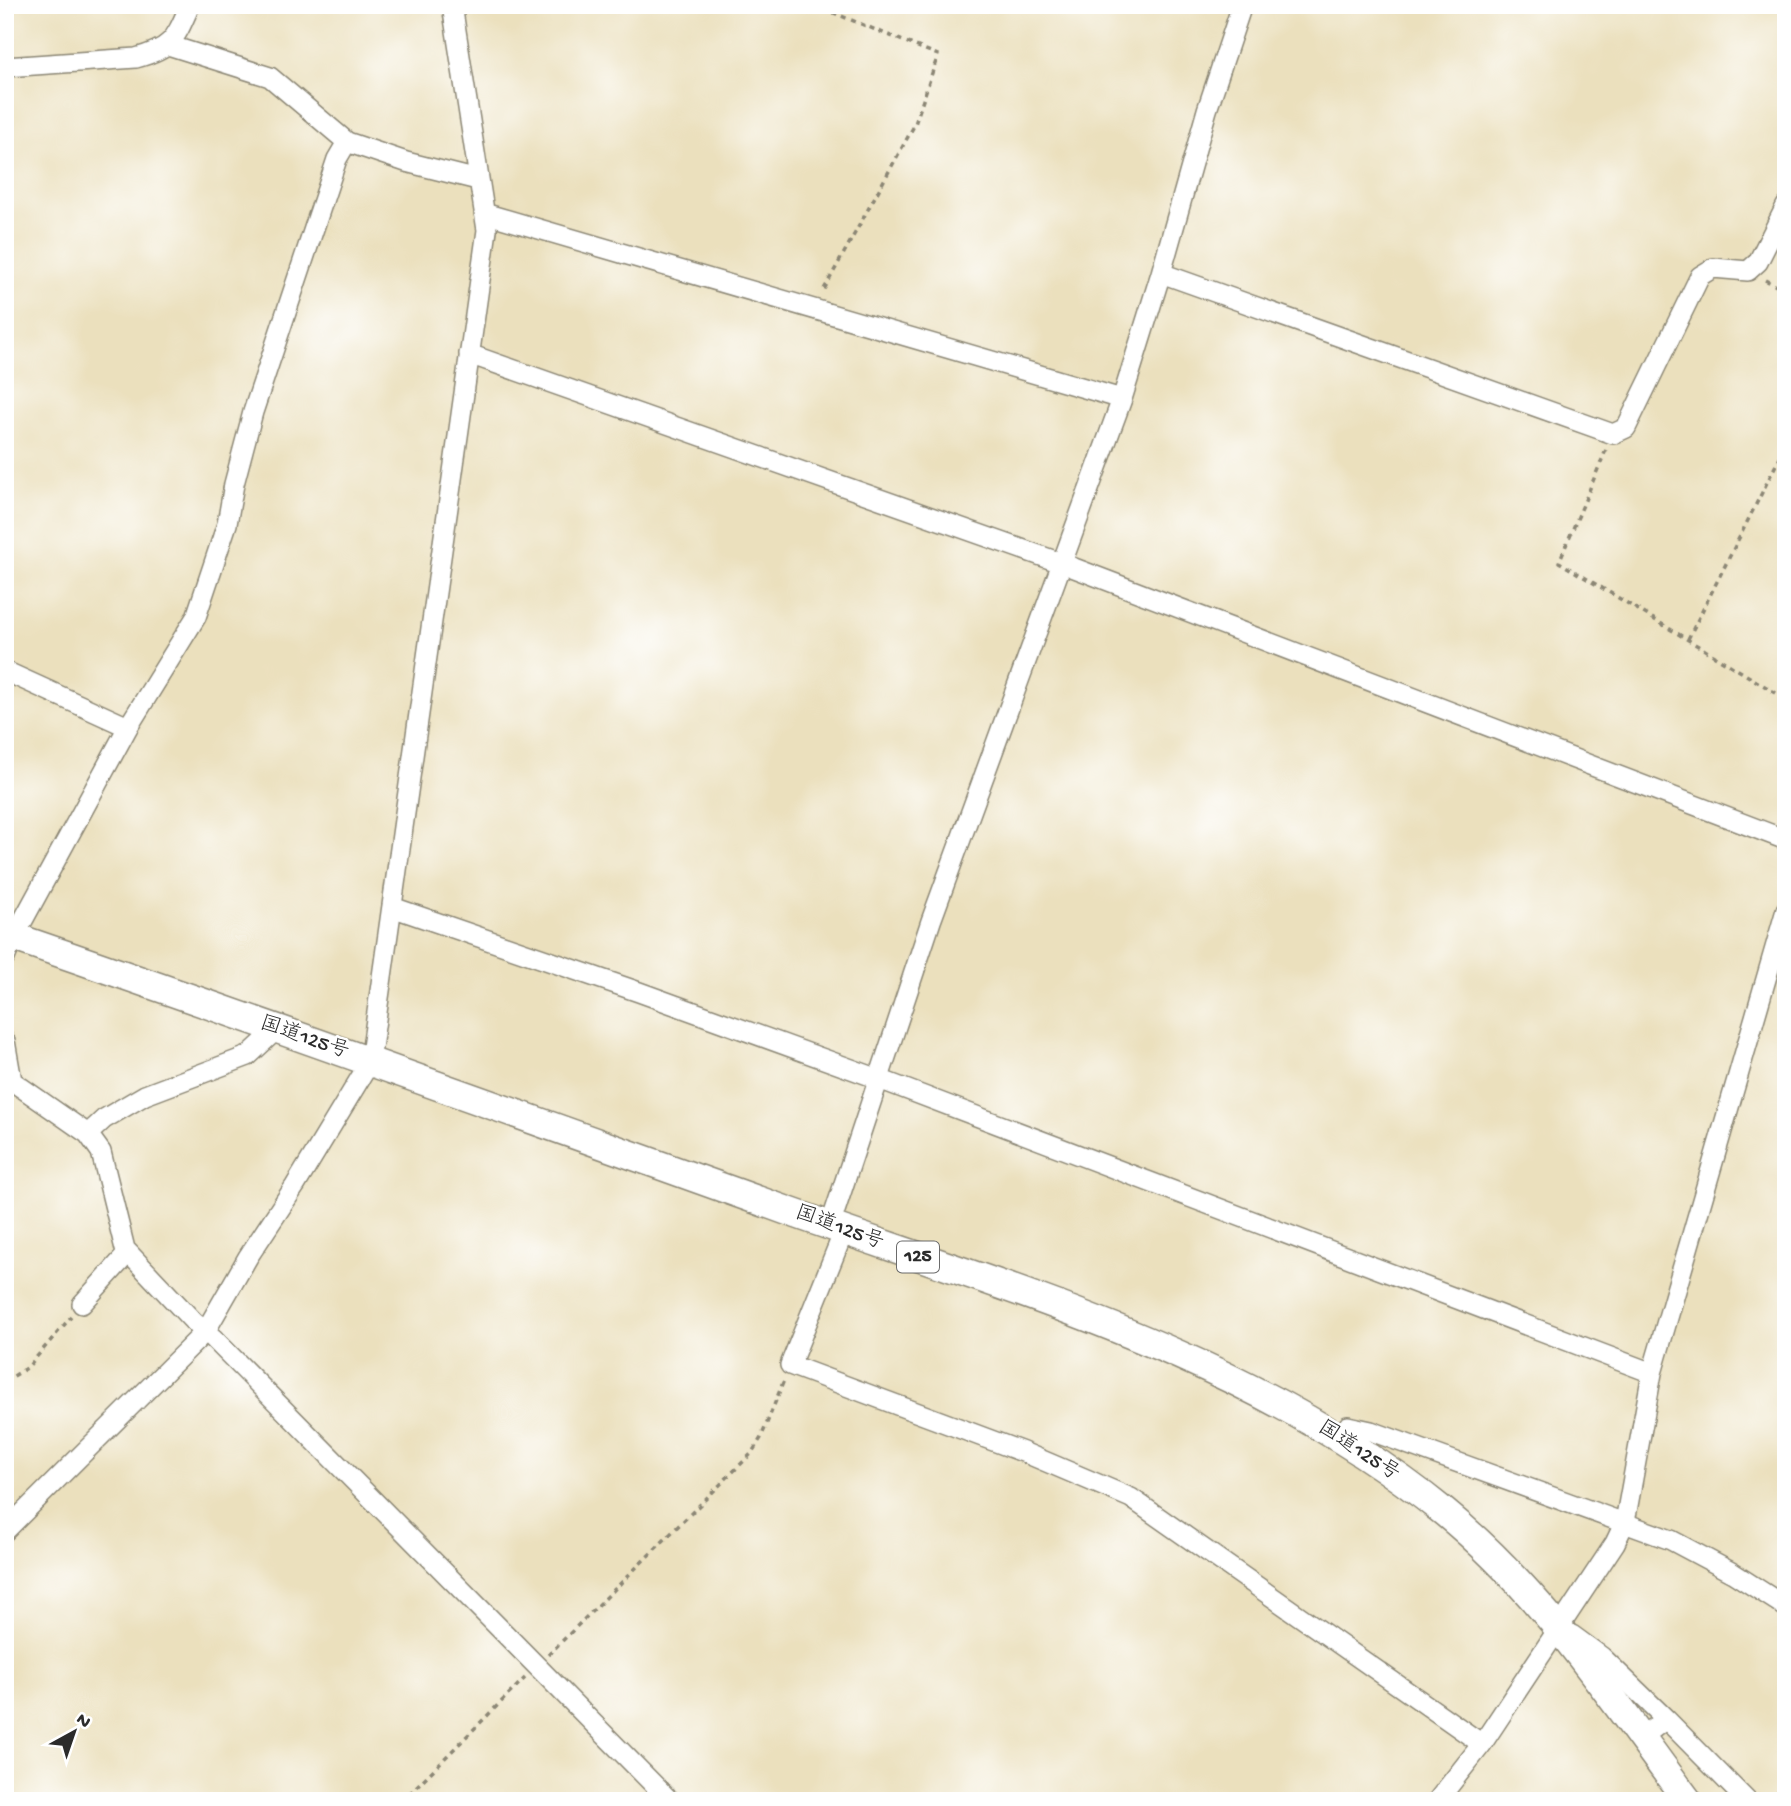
<svg xmlns="http://www.w3.org/2000/svg" width="1791" height="1806" viewBox="0 0 1791 1806" font-family="'Gochi Hand','Klee One',sans-serif">
<style>
.lines{fill:none;stroke-linecap:round;stroke-linejoin:round}
.minor-casing{stroke:#8b8674;stroke-width:22}
.highway-casing{stroke:#8b8674;stroke-width:31}
.path{stroke:#8b8674;stroke-width:3.5;stroke-dasharray:5 5;stroke-linecap:butt}
.minor{stroke:#fff;stroke-width:19}
.highway{stroke:#fff;stroke-width:28}
.labels{text-anchor:middle;dominant-baseline:central;stroke-width:5;stroke-linejoin:round;paint-order:stroke}
.shield{fill:#fff;stroke:#6b6b6b;stroke-width:2}
.shield-label{font-size:19px;font-weight:bold;fill:#2b2b2b}
.street-label{font-size:21px;fill:#2b2b2b;stroke:#fff}
</style>
<rect width="100%" height="100%" fill="#fff"/>
<filter id="ink" filterUnits="userSpaceOnUse"><feTurbulence type="fractalNoise" baseFrequency=".0143" numOctaves="2"/><feDisplacementMap in="SourceGraphic" scale="14" xChannelSelector="R" yChannelSelector="G"/><feConvolveMatrix kernelMatrix="1 2 1 2 8 2 1 2 1" color-interpolation-filters="sRGB"/></filter>
<filter id="wash" filterUnits="userSpaceOnUse"><feTurbulence type="fractalNoise" baseFrequency=".00686" numOctaves="4" result="noise"/><feDisplacementMap in="SourceGraphic" scale="28" xChannelSelector="R" yChannelSelector="G"/><feGaussianBlur stdDeviation="1.57" result="paint"/><feColorMatrix in="noise" values="0 0 0 0 0 0 0 0 0 0 0 0 0 0 0 0 0 1.4 0 .05"/><feComposite in="paint" operator="in"/></filter>
<g filter="url(#wash)">
<rect width="100%" height="100%" fill="#ebe0bd"/>
</g>
<g filter="url(#ink)">
<g class="lines">
<defs>
<path id="minor" d="M168,45L270,77L347,142L406,162L478,180
M5,67L136,58C173,48 175,39 190,5
M484,213L1122,399
M1161,273L1613,434L1626,428L1700,276L1713,268L1748,271L1758,262L1786,206
M469,354L1064,564L1786,840
M5,671L128,727
M392,907L639,992L879,1079L1652,1373
M5,958L14,937L128,727L196,617L227,524L234,484L253,412L337,159L347,142
M5,1041L12,1081L88,1134L101,1152L125,1249L194,1322L213,1338L670,1801
M88,1134L104,1119L145,1095L248,1056L277,1029
M830,1226L931,921L1122,399L1161,273L1207,110L1242,5
M844,1231L790,1365L1023,1452L1131,1498L1482,1744
M82,1304L128,1253
M1337,1437L1348,1426L1371,1431L1671,1540L1733,1573L1786,1607
M5,1531L205,1332L248,1257L295,1186L370,1062L487,230L452,5
M1572,1635L1602,1657L1666,1719
M1641,1738L1666,1719L1747,1801
M1437,1801L1482,1744L1615,1543L1625,1522L1652,1373L1786,910
M1781,1801L1786,1797"/>
<path id="highway" d="M5,934C266,1023 525,1117 785,1210C1013,1291 1253,1357 1444,1512C1544,1593 1612,1700 1688,1801"/>
</defs>
<use href="#minor" class="minor-casing"/>
<use href="#highway" class="highway-casing"/>
<path class="path" d="M814,5L938,55L915,124L822,293
M1765,280L1786,291
M1606,450L1559,562L1786,699
M1688,639L1786,445
M5,1381L27,1368L71,1317
M548,1655L751,1454L761,1438L784,1380
M402,1801L525,1678"/>
<use href="#minor" class="minor"/>
<use href="#highway" class="highway"/>
</g>
</g>
<g class="labels">
<rect class="shield" x="897" y="1241.5" width="42" height="31" rx="5"/>
<g class="shield-label">
<text x="918" y="1257">125</text>
</g>
<g class="street-label">
<text transform="translate(304 1039) rotate(19)">国道125号</text>
<text transform="translate(839 1229) rotate(20)">国道125号</text>
<text transform="translate(1358 1452) rotate(33)">国道125号</text>
</g>
</g>
<rect width="1791" height="1806" fill="none" stroke="#fff" stroke-width="28"/>
<g transform="translate(74 1732) rotate(40)" stroke="#ffffff" stroke-width="5" paint-order="stroke">
<path d="M0-5L12 26L0 18L-12 26Z" fill="#2b2b2b"/>
<text y="-10" font-size="19" font-weight="bold" text-anchor="middle" fill="#2b2b2b">N</text>
</g>
</svg>
